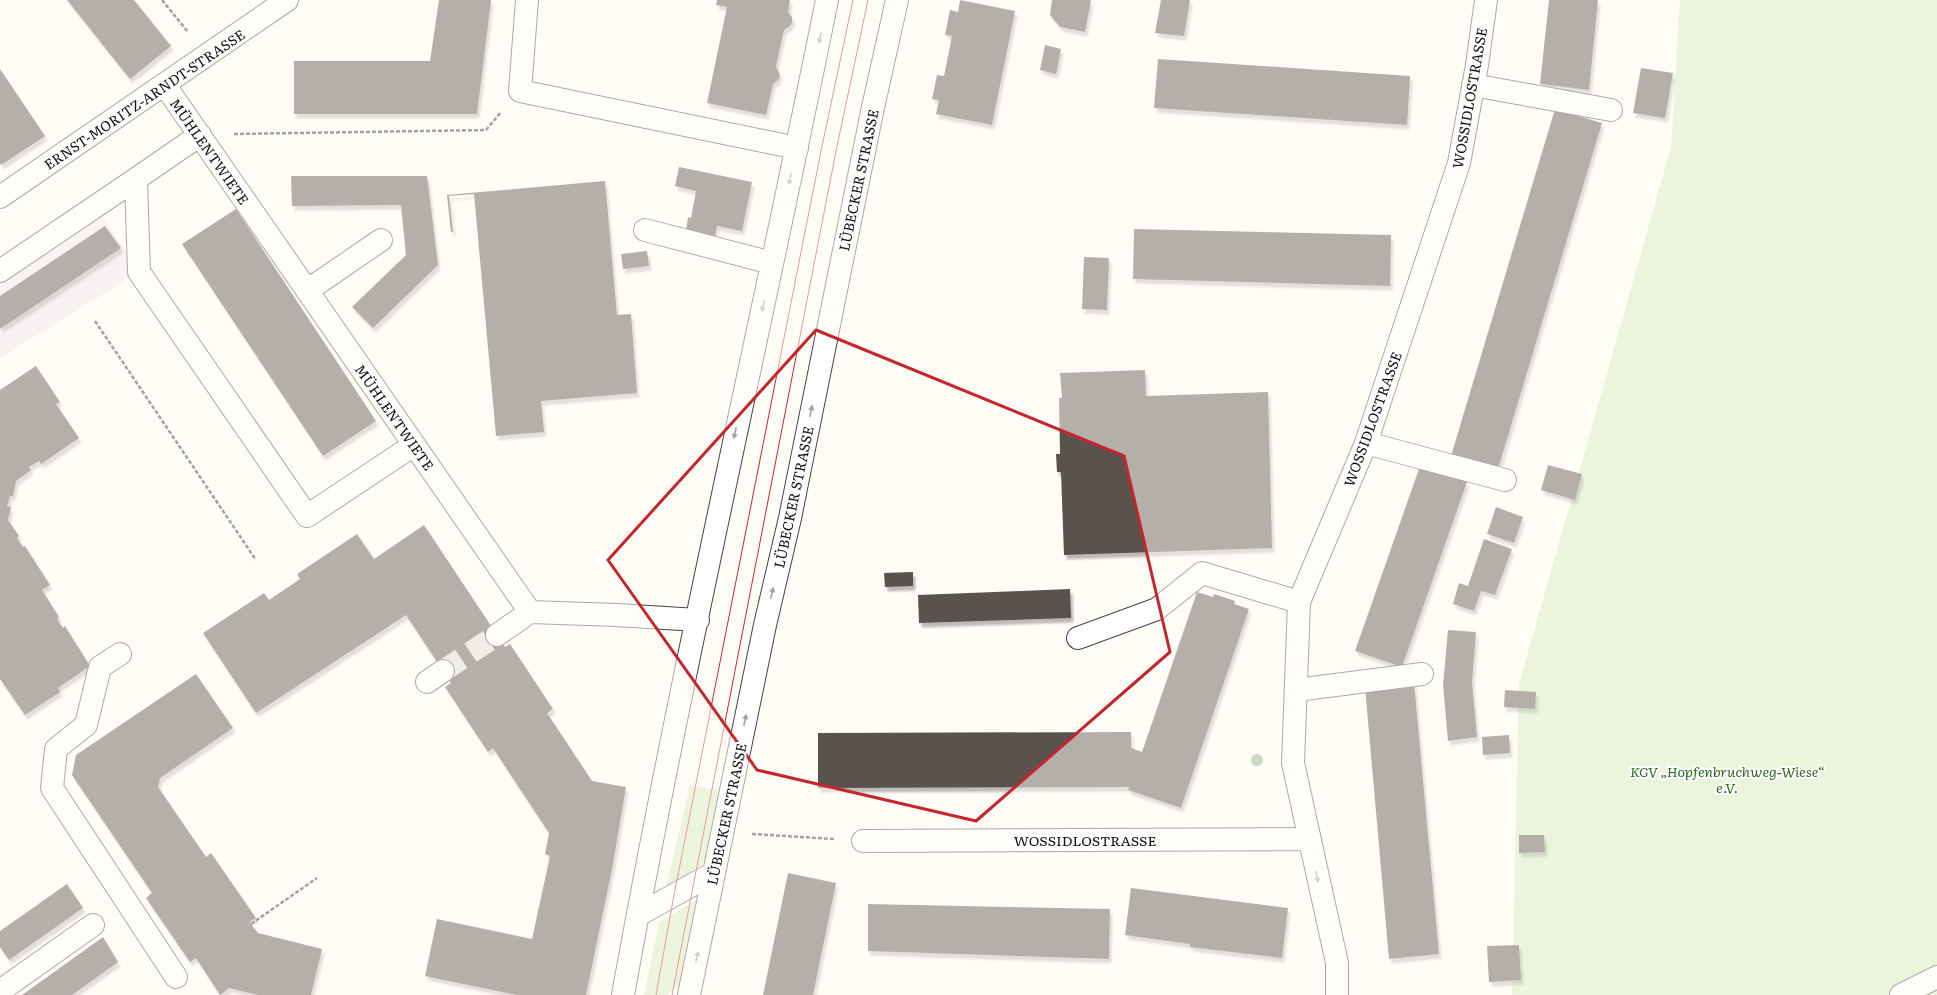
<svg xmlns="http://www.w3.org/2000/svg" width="1937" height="995" viewBox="0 0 1937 995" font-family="Literata,serif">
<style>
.industrial{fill:#eee6ef}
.green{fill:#d5ebbd}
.building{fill:#5a524d;filter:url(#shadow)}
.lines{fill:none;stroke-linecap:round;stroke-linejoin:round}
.minor-tunnel{stroke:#dbdad3;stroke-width:22;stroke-dasharray:22 11;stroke-linecap:butt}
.minor-casing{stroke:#444;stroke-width:24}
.path{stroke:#333;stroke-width:2.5;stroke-dasharray:4 2;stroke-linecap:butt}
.minor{stroke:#fff;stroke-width:22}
.tram{stroke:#c4262e;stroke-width:1}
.tree{fill:#8dad7f}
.oneway{fill:#a0a0a0}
.marked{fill:none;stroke:#c4262e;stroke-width:3;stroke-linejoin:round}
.labels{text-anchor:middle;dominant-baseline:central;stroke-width:4;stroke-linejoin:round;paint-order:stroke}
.street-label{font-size:14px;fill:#111;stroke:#fff}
.park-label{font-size:14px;font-style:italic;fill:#2f6b1f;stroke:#fff}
</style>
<defs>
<filter id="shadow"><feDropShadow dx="2.5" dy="4.5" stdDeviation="1" flood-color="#0004"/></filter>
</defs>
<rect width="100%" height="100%" fill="#fffdf5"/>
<path class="industrial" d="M96,206L139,272L0,358V271Z"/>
<path class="green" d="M1680,0H1937V995H1512L1519,684L1671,147Z
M690,785L721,791L707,861L666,888Z
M699,898L682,984L666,995H644L659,923Z"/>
<path class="building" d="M67,0H134L171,46L130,79Z
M439,0H491L477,114H294V61H430Z
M717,0H790L788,12L792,17V22L790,26L784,30L776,66L780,76L778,80L773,84L766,115L707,103L727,7L716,5Z
M960,0L1015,11L992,125L936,114L939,100L932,99L937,75L944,76L952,36L945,35L950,10L958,12Z
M1052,0H1091L1085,32L1060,27L1050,15Z
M1161,0H1190L1184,36L1155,33Z
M1549,0H1598L1589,90L1540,84Z
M1045,45L1061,49L1056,74L1040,70Z
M1158,59L1410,76L1407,125L1154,108Z
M1641,68L1673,73L1665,118L1633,113Z
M0,69L45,136L1,165L0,163Z
M1555,109L1602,123L1498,469L1451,456Z
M679,167L752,182L742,231L717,226L715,237L686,231L688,217L691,218L696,191L675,186Z
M291,176H427L438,265L373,328L352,307L406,255L401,205L292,206Z
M605,181L617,315L631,314L637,393L541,401L544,432L496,436L474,194L449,196L453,232H451L447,195Z
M236,209L376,421L323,456L182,244Z
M105,226L121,248L0,329V296Z
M1134,229L1391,235L1390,286L1133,279Z
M647,251L649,266L623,269L621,254Z
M1084,257L1109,258L1107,310L1082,309Z
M36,366L60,402L56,404L79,438L41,464L39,461L29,467L31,470L16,481L13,496H10L7,506L11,507L8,520L19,536L17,538L23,547L25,546L50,585L42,590L59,617L57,619L63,628L65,626L90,666L58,688L60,692L25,715L0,679V390Z
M1145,370L1146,396L1268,392L1272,548L1064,555L1061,472H1057L1056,454H1060L1059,398H1062L1060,373Z
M1548,465L1582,474L1575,500L1541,490Z
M1420,466L1467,482L1402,667L1355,651Z
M1496,507L1523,517L1514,543L1487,534Z
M424,525L505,647L510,644L553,709L547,713L592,781L626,787L612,869L586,995H517L425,976L437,919L532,939L550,856L545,854L549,833L493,748L488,752L445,687L451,683L406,615L256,713L203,633L264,593L269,600L300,579L297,574L357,534L374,559Z
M1484,539L1512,549L1495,595L1481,591L1474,611L1453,604L1459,583L1468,586Z
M913,572V586L885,587L884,573Z
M1070,589L1071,618L919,623L918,595Z
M1197,592L1213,597L1214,594L1235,601L1234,604L1249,609L1181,808L1128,790L1129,787L818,788V733L1131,732V748L1142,752Z
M1448,630L1476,632L1472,682L1477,737L1448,741L1443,685Z
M196,674L233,728L160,778L158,787L206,857L211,853L256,918L249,922L258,933L322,949L311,995H258L229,988L220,995L196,958L190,962L146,898L152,893L72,775L76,755Z
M1414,683L1439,954L1389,959L1365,687Z
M1505,690L1536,692L1535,709L1504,707Z
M1509,735L1510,753L1483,755L1482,737Z
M1519,835H1544L1545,852L1519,853Z
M788,873L836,883L813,995H763Z
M67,884L83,908L9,960L0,947V931Z
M1131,888L1288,908L1282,958L1190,947V944L1125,935Z
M868,904L1110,909L1109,959L868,951Z
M103,937L118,962L72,995H22Z
M1519,945L1521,980L1489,982L1487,946Z"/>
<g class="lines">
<path class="minor-tunnel" d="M443,671L497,635"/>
<defs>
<path id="minor" d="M527,0L520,91L797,148
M164,84L530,612L616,615L698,620
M1473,85L1611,110
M200,135L136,179L139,272L307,516L414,445
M0,197L287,0
M645,230L772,263
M0,271L136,179
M308,290L381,240
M1366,443L1505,480
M497,635L530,612
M1078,638L1157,609L1202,573L1299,602
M120,654L100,667L86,725L56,749L52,788L176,977
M427,682L443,671
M1296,690L1422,674
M863,841L1308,839
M638,915L714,873
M0,991L93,925
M623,995C683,662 760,332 827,0
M689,995L765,625L790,518L872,112L897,0
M1337,995V963L1293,763L1299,602L1366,443L1459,163L1477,65L1486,0
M1901,995L1937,977"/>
</defs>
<use href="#minor" class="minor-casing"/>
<path class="path" d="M162,0L188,32
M234,134L486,130L501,112
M95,321L256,560
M752,834L834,839
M251,924L317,878"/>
<use href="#minor" class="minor"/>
<path class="tram" d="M656,995L674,895L821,151L853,0
M672,995L836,151L868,0"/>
</g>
<circle class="tree" cx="1257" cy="760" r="6"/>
<defs><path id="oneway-solid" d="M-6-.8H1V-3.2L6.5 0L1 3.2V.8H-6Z"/></defs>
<g class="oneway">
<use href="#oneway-solid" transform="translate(820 38) rotate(102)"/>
<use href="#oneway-solid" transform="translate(790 179) rotate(102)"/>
<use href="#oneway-solid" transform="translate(763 306) rotate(102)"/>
<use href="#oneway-solid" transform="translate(811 411) rotate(-79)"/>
<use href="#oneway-solid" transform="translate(735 433) rotate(102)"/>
<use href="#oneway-solid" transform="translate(772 593) rotate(-77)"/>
<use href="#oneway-solid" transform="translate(745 720) rotate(-78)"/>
<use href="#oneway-solid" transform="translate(1317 877) rotate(77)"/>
<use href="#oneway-solid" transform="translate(697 957) rotate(-78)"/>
</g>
<path d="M0 0H1937V995H0ZM816,330L1124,456L1170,652L976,821L757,770L608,560Z" fill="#fffdf5" fill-opacity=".55" fill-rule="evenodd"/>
<path class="marked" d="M816,330L1124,456L1170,652L976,821L757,770L608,560Z"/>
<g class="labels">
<g class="street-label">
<text transform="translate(1469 98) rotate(-80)">WOSSIDLOSTRASSE</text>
<text transform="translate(144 99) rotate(-34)">ERNST-MORITZ-ARNDT-STRASSE</text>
<text transform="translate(210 151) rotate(55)">MÜHLENTWIETE</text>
<text transform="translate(858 180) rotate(-78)">LÜBECKER STRASSE</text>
<text transform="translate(395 417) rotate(55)">MÜHLENTWIETE</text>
<text transform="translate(1372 419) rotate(-70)">WOSSIDLOSTRASSE</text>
<text transform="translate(793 497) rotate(-78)">LÜBECKER STRASSE</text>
<text transform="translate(726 814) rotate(-78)">LÜBECKER STRASSE</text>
<text x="1085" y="840">WOSSIDLOSTRASSE</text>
</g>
<g class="park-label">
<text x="1727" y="771">KGV „Hopfenbruchweg-Wiese“<tspan x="1727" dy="16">e.V.</tspan></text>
</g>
</g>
</svg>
